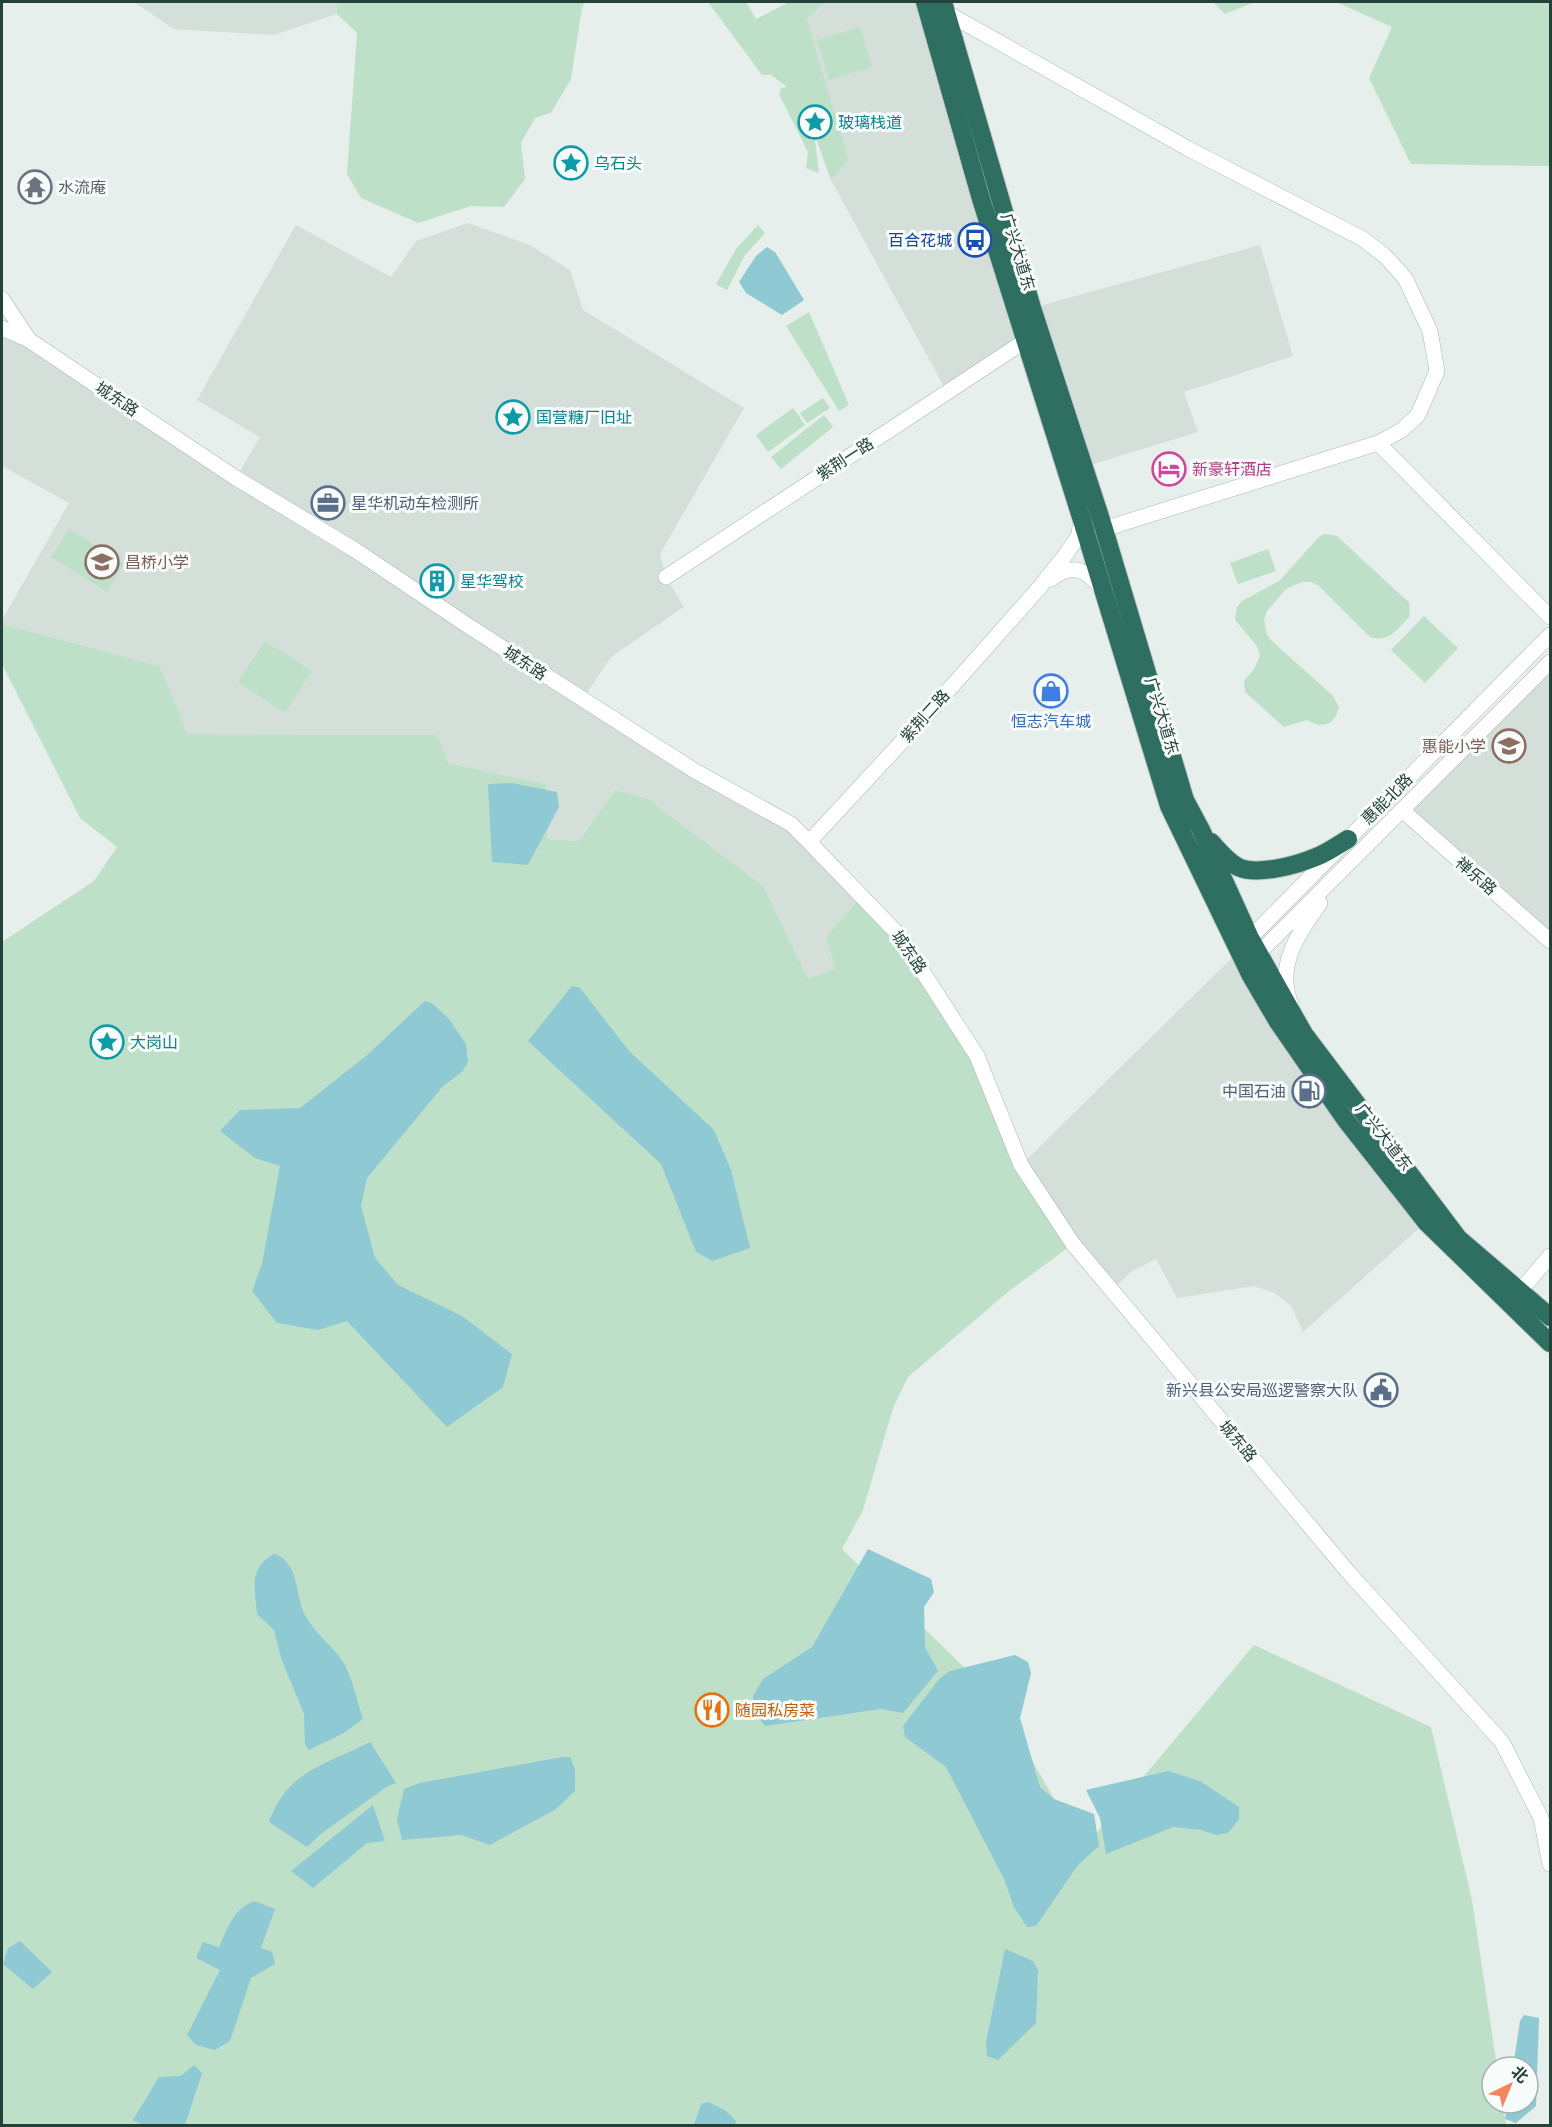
<svg xmlns="http://www.w3.org/2000/svg" width="1552" height="2127" viewBox="0 0 1552 2127" font-family="Arial,'Noto Sans SC',sans-serif">
<style>
.built{fill:#d4dfda}
.green{fill:#bfe0c8}
.water{fill:#8ec9d4}
.lines{fill:none;stroke-linecap:round;stroke-linejoin:round}
.minor-casing{stroke:#a8b8b2;stroke-width:16}
.highway-casing{stroke:#c2cac8;stroke-width:20}
.minor{stroke:#fff;stroke-width:15}
.highway{stroke:#2f6f62;stroke-width:18}
.labels{text-anchor:middle;dominant-baseline:central;stroke-width:6;stroke-linejoin:round;paint-order:stroke}
.culture-label{font-size:16px;fill:#0d838f;stroke:#f7fbf9;text-anchor:start}
.worship-label{font-size:16px;fill:#5b616d;stroke:#f7fbf9;text-anchor:start}
.transit-label{font-size:16px;fill:#164399;stroke:#f7fbf9;text-anchor:end}
.street-label{font-size:16px;fill:#24423a;stroke:#f7fbf9}
.hotel-label{font-size:16px;fill:#b23c85;stroke:#f7fbf9;text-anchor:start}
.service-label{font-size:16px;fill:#4e5e75;stroke:#f7fbf9;text-anchor:end}
.education-label{font-size:16px;fill:#785e54;stroke:#f7fbf9;text-anchor:start}
.shop-label{font-size:16px;fill:#366cbe;stroke:#f7fbf9}
.food-label{font-size:16px;fill:#c56008;stroke:#f7fbf9;text-anchor:start}
</style>
<rect width="100%" height="100%" fill="#e6efeb"/>
<path class="built" d="M134,2H336L337,14L274,35L174,29Z
M825,2H925L981,199L1032,308L1260,245L1293,356L1184,392L1198,432L1084,467L1025,341L947,392L831,180L849,160L807,19Z
M468,223L530,245L570,270L583,310L744,408L660,554L666,577L684,607L611,657L582,700L791,824L862,896L826,937L835,968L808,979L764,887L615,790L579,841L546,839V784L448,763L438,735L188,734L160,666L2,624V620L69,503L2,466V328L236,478L260,437L197,400L296,225L391,277L416,241Z
M1550,662V941L1402,810Z
M1240,950L1426,1222L1303,1332L1291,1306L1275,1293L1254,1286L1177,1298L1156,1259L1131,1272L1111,1291L1021,1165Z"/>
<path class="green" d="M336,2H585L582,8L571,79L551,113L535,118L521,143L525,179L504,207L471,206L418,223L361,198L347,174L357,33L337,14Z
M708,2H746L756,19L789,2H825L807,19L849,160L831,180L814,133L819,173L806,168L808,152L779,94L781,88L787,87L771,75H762Z
M1213,2H1255L1225,14Z
M1336,2H1550V166L1411,164L1369,78L1392,27Z
M860,27L872,67L829,80L817,40Z
M758,225L765,233L745,255L727,290L716,284L736,249Z
M809,312L849,405L839,411L786,326Z
M823,398L830,408L807,423L800,413Z
M793,408L805,425L768,452L756,435Z
M824,415L833,427L781,469L771,457Z
M69,529L124,563L107,592L51,557Z
M1325,534L1337,536L1404,598L1409,602L1410,616C1398,629 1389,643 1370,637L1319,586L1311,582H1302L1286,589L1267,611L1264,620L1267,635L1272,641L1333,696L1339,707C1334,726 1324,729 1307,720L1284,727L1245,692L1244,681L1254,669L1260,656L1257,646L1235,620L1237,607L1242,601L1279,581L1320,536Z
M1268,549L1276,571L1238,584L1230,563Z
M1424,616L1458,648L1425,683L1391,650Z
M2,624L160,666L188,734L438,735L448,763L546,784L547,839L579,841L615,790L648,799L764,887L808,979L835,968L826,937L862,896L977,1056L1021,1165L1073,1244L1009,1291L908,1377L893,1408L863,1510L842,1549L996,1698L1083,1849L1254,1645L1431,1727L1472,1900L1497,2067H1492V2103H1503L1506,2125H2V942L94,881L117,847L80,818L2,664Z
M265,641L312,671L285,713L238,682Z"/>
<path class="water" d="M767,247L775,252L804,300L782,315L746,293L739,282L756,256Z
M512,783L557,792L559,807L528,865L492,862L488,784Z
M572,986L580,988L629,1051L714,1130L731,1170L750,1248L712,1261L696,1252L661,1164L528,1041Z
M425,1001L433,1004L449,1019L466,1044L468,1062L462,1072L443,1086L367,1178L361,1206L375,1258L398,1285L462,1316L512,1354L503,1387L447,1427L347,1321L318,1330L277,1323L252,1291L262,1264L280,1166L255,1158L220,1131L240,1110L300,1108L366,1056Z
M868,1549L931,1579L934,1592L924,1607L925,1647L938,1671L903,1713L881,1709L765,1726L753,1711V1696L763,1679L812,1647Z
M274,1554C299,1561 295,1594 304,1613C314,1634 335,1647 345,1665C353,1681 357,1701 363,1719L344,1733L309,1750L305,1744L304,1714L281,1658L274,1630L257,1614C255,1590 248,1568 274,1554Z
M1015,1655L1028,1662L1031,1673L1020,1718L1040,1787L1054,1799L1094,1814L1099,1846L1078,1865L1036,1926L1027,1927L1014,1907L1004,1879L946,1767L905,1737L903,1726L940,1678L950,1671Z
M370,1742L396,1783L388,1786L322,1833L307,1847L269,1822C287,1770 326,1765 370,1742Z
M562,1757H570L575,1769V1791L556,1809L490,1845L461,1835L402,1840L397,1819L404,1789L420,1783Z
M1168,1771L1200,1781L1239,1807V1819L1228,1833L1216,1835L1201,1830L1173,1827L1106,1854L1100,1818L1086,1790Z
M373,1805L385,1841L367,1843L313,1888L291,1871Z
M254,1901L275,1909L261,1948L272,1952L275,1964L251,1978L230,2041L215,2050L196,2045L187,2035L220,1970L196,1958L203,1942L219,1947C228,1928 233,1909 254,1901Z
M20,1941L52,1972L33,1989L3,1964L8,1948Z
M1005,1949L1033,1961L1038,1970L1036,2023L998,2060L987,2056L986,2042Z
M1524,2015L1539,2018L1536,2106L1516,2123L1505,2119L1508,2103H1528V2067H1513L1520,2021Z
M194,2065L202,2073L185,2125H143L133,2120L159,2077L181,2076Z
M708,2102L725,2110L736,2121L735,2125H694L701,2104Z"/>
<g class="lines">
<defs>
<path id="minor" d="M947,13L1187,148L1363,239L1385,256L1405,278L1430,331L1437,371L1418,415L1402,430L1378,443L1104,529
M2,299L29,340L126,405L236,478L355,550L467,625L695,771L791,824L809,842L899,935L977,1056L1021,1165L1073,1244L1349,1573L1502,1742L1541,1818L1550,1864
M2,328L29,340
M1378,443L1550,617
M666,577L1025,341
M1051,579C1073,562 1087,570 1103,590
M1402,810L1550,941
M809,842L922,720L1039,588L1064,557L1079,535L1081,518
M1250,938L1550,635
M1258,954L1550,662
M1291,1004C1275,966 1299,932 1320,903
M1520,1291L1550,1256"/>
<path id="highway" d="M925,2L981,199L1081,517L1169,806L1251,976L1278,1022L1345,1119L1426,1222L1550,1343
M943,2L1032,308L1104,529L1185,800L1201,830L1250,938L1304,1034L1458,1238L1550,1317
M1211,842C1219,851 1227,861 1238,867C1257,876 1297,865 1316,857C1327,853 1338,845 1348,839"/>
</defs>
<use href="#minor" class="minor-casing"/>
<use href="#highway" class="highway-casing"/>
<use href="#minor" class="minor"/>
<use href="#highway" class="highway"/>
</g>
<defs>
<symbol id="sight-ring" viewBox="-11 -11 22 22"><circle r="9.5" fill="#f7fbf9" stroke="#0f9aa8" stroke-width="1.5"/><path d="M0-6L1.8-2.2L6-1.7L2.9 1.2L3.7 5.4L0 3.3L-3.7 5.4L-2.9 1.2L-6-1.7L-1.8-2.2Z" fill="#0f9aa8"/></symbol>
<symbol id="temple-ring" viewBox="-11 -11 22 22"><circle r="9.5" fill="#f7fbf9" stroke="#6b7280" stroke-width="1.5"/><path d="M0-6L5-2H3V0L6.5 2.5H4V6H1.5V3h-3V6H-4V2.5H-6.5L-3 0V-2H-5Z" fill="#6b7280"/></symbol>
<symbol id="bus-ring" viewBox="-11 -11 22 22"><circle r="9.5" fill="#f7fbf9" stroke="#1a4fb4" stroke-width="1.5"/><path d="M-5-6H5V4H4V6H2V4H-2V6H-4V4H-5ZM-3.5-4V0h7V-4ZM-3.5 1.2v1.5H-2V1.2ZM2 1.2v1.5H3.5V1.2Z" fill="#1a4fb4"/></symbol>
<symbol id="hotel-ring" viewBox="-11 -11 22 22"><circle r="9.5" fill="#f7fbf9" stroke="#d1479c" stroke-width="1.5"/><path d="M-6-4.5h1.5V1H6V5H4.5V3h-9V5H-6ZM-4 0a1.8 1.8 0 1 1 3.6 0ZM.5 0V-2.5h3Q6-2.5 6 0Z" fill="#d1479c"/></symbol>
<symbol id="office-ring" viewBox="-11 -11 22 22"><circle r="9.5" fill="#f7fbf9" stroke="#5c6f8a" stroke-width="1.5"/><path d="M-6-3h4V-5.5h4V-3h4V5H-6ZM-1-4.5V-3h2v-1.5ZM-6 0V1H6V0Z" fill="#5c6f8a"/></symbol>
<symbol id="school-ring" viewBox="-11 -11 22 22"><circle r="9.5" fill="#f7fbf9" stroke="#8d6e63" stroke-width="1.5"/><path d="M0-5L7-2L0 1L-7-2ZM-4 1L0 2.5L4 1V4Q0 6-4 4Z" fill="#8d6e63"/></symbol>
<symbol id="building-ring" viewBox="-11 -11 22 22"><circle r="9.5" fill="#f7fbf9" stroke="#0f9aa8" stroke-width="1.5"/><path d="M-4-6H4V6H1V3H-1V6H-4ZM-2.5-4.3h1.7v1.8h-1.7ZM.8-4.3h1.7v1.8H.8ZM-2.5-1h1.7V.8h-1.7ZM.8-1h1.7V.8H.8Z" fill="#0f9aa8"/></symbol>
<symbol id="shop-ring" viewBox="-11 -11 22 22"><circle r="9.5" fill="#f7fbf9" stroke="#3f7fe0" stroke-width="1.5"/><path d="M-5-2.5h2.3a2.7 3.5 0 0 1 5.4 0H5L5.5 6h-11ZM-1.5-2.5h3a1.5 2.3 0 0 0-3 0Z" fill="#3f7fe0"/></symbol>
<symbol id="fuel-ring" viewBox="-11 -11 22 22"><circle r="9.5" fill="#f7fbf9" stroke="#5c6f8a" stroke-width="1.5"/><path d="M-5.5-6h7V0h2V4h1.3V-2.5L3-4.5l.8-.8L6-3V5H2.5V1h-1V6h-7ZM-4.2-4.7v3.2H.2V-4.7Z" fill="#5c6f8a"/></symbol>
<symbol id="civic-ring" viewBox="-11 -11 22 22"><circle r="9.5" fill="#f7fbf9" stroke="#5c6f8a" stroke-width="1.5"/><path d="M-.6-6.5H3V-4.5H.6V-3L4-1V1h2V6H-6V1h2V-1L-.6-3ZM-1.2 2.5V6h2.4V2.5Z" fill="#5c6f8a"/></symbol>
<symbol id="restaurant-ring" viewBox="-11 -11 22 22"><circle r="9.5" fill="#f7fbf9" stroke="#e8710a" stroke-width="1.5"/><path d="M-5-6h1v4h1v-4h1v4h1v-4h1v5L-1.5 .5V6h-2V.5L-5-1ZM5-6V6H3V1.5H1.5Q1.5-4 5-6Z" fill="#e8710a"/></symbol>
</defs>
<g fill-rule="evenodd">
<use href="#sight-ring" x="796" y="103" width="38" height="38"/>
<use href="#sight-ring" x="552" y="144" width="38" height="38"/>
<use href="#temple-ring" x="16" y="168" width="38" height="38"/>
<use href="#bus-ring" x="956" y="221" width="38" height="38"/>
<use href="#sight-ring" x="494" y="398" width="38" height="38"/>
<use href="#hotel-ring" x="1150" y="450" width="38" height="38"/>
<use href="#office-ring" x="309" y="484" width="38" height="38"/>
<use href="#school-ring" x="83" y="543" width="38" height="38"/>
<use href="#building-ring" x="418" y="562" width="38" height="38"/>
<use href="#shop-ring" x="1032" y="672" width="38" height="38"/>
<use href="#school-ring" x="1490" y="727" width="38" height="38"/>
<use href="#sight-ring" x="88" y="1023" width="38" height="38"/>
<use href="#fuel-ring" x="1290" y="1072" width="38" height="38"/>
<use href="#civic-ring" x="1362" y="1371" width="38" height="38"/>
<use href="#restaurant-ring" x="693" y="1691" width="38" height="38"/>
</g>
<g class="labels">
<g class="culture-label">
<text x="838" y="122">玻璃栈道</text>
<text x="594" y="163">乌石头</text>
<text x="536" y="417">国营糖厂旧址</text>
<text x="460" y="581">星华驾校</text>
<text x="130" y="1042">大岗山</text>
</g>
<g class="worship-label">
<text x="58" y="187">水流庵</text>
</g>
<g class="transit-label">
<text x="952" y="240">百合花城</text>
</g>
<g class="street-label">
<text transform="translate(1018 252) rotate(73)">广兴大道东</text>
<text transform="translate(117 399) rotate(34)">城东路</text>
<text transform="translate(845 459) rotate(-33)">紫荆一路</text>
<text transform="translate(525 663) rotate(33)">城东路</text>
<text transform="translate(925 716) rotate(-48)">紫荆二路</text>
<text transform="translate(1162 716) rotate(73)">广兴大道东</text>
<text transform="translate(1387 799) rotate(-45)">惠能北路</text>
<text transform="translate(1476 876) rotate(41)">禅乐路</text>
<text transform="translate(909 952) rotate(55)">城东路</text>
<text transform="translate(1384 1137) rotate(52)">广兴大道东</text>
<text transform="translate(1238 1441) rotate(50)">城东路</text>
</g>
<g class="hotel-label">
<text x="1192" y="469">新豪轩酒店</text>
</g>
<g class="service-label">
<text x="351" y="503" text-anchor="start">星华机动车检测所</text>
<text x="1286" y="1091">中国石油</text>
<text x="1358" y="1390">新兴县公安局巡逻警察大队</text>
</g>
<g class="education-label">
<text x="125" y="562">昌桥小学</text>
<text x="1486" y="746" text-anchor="end">惠能小学</text>
</g>
<g class="shop-label">
<text x="1051" y="721">恒志汽车城</text>
</g>
<g class="food-label">
<text x="735" y="1710">随园私房菜</text>
</g>
</g>
<rect width="1552" height="2127" fill="none" stroke="#24423a" stroke-width="6"/>
<g transform="translate(1510 2085) rotate(43)"><circle r="28" fill="#f7fbf9" stroke="#a3b1ad" stroke-width="1.5"/>
<path d="M0-4.5L10 22L0 15L-10 22Z" fill="#f4845f"/>
<text y="-9" font-size="16" font-weight="bold" text-anchor="middle" fill="#24423a">北</text>
</g>
</svg>
